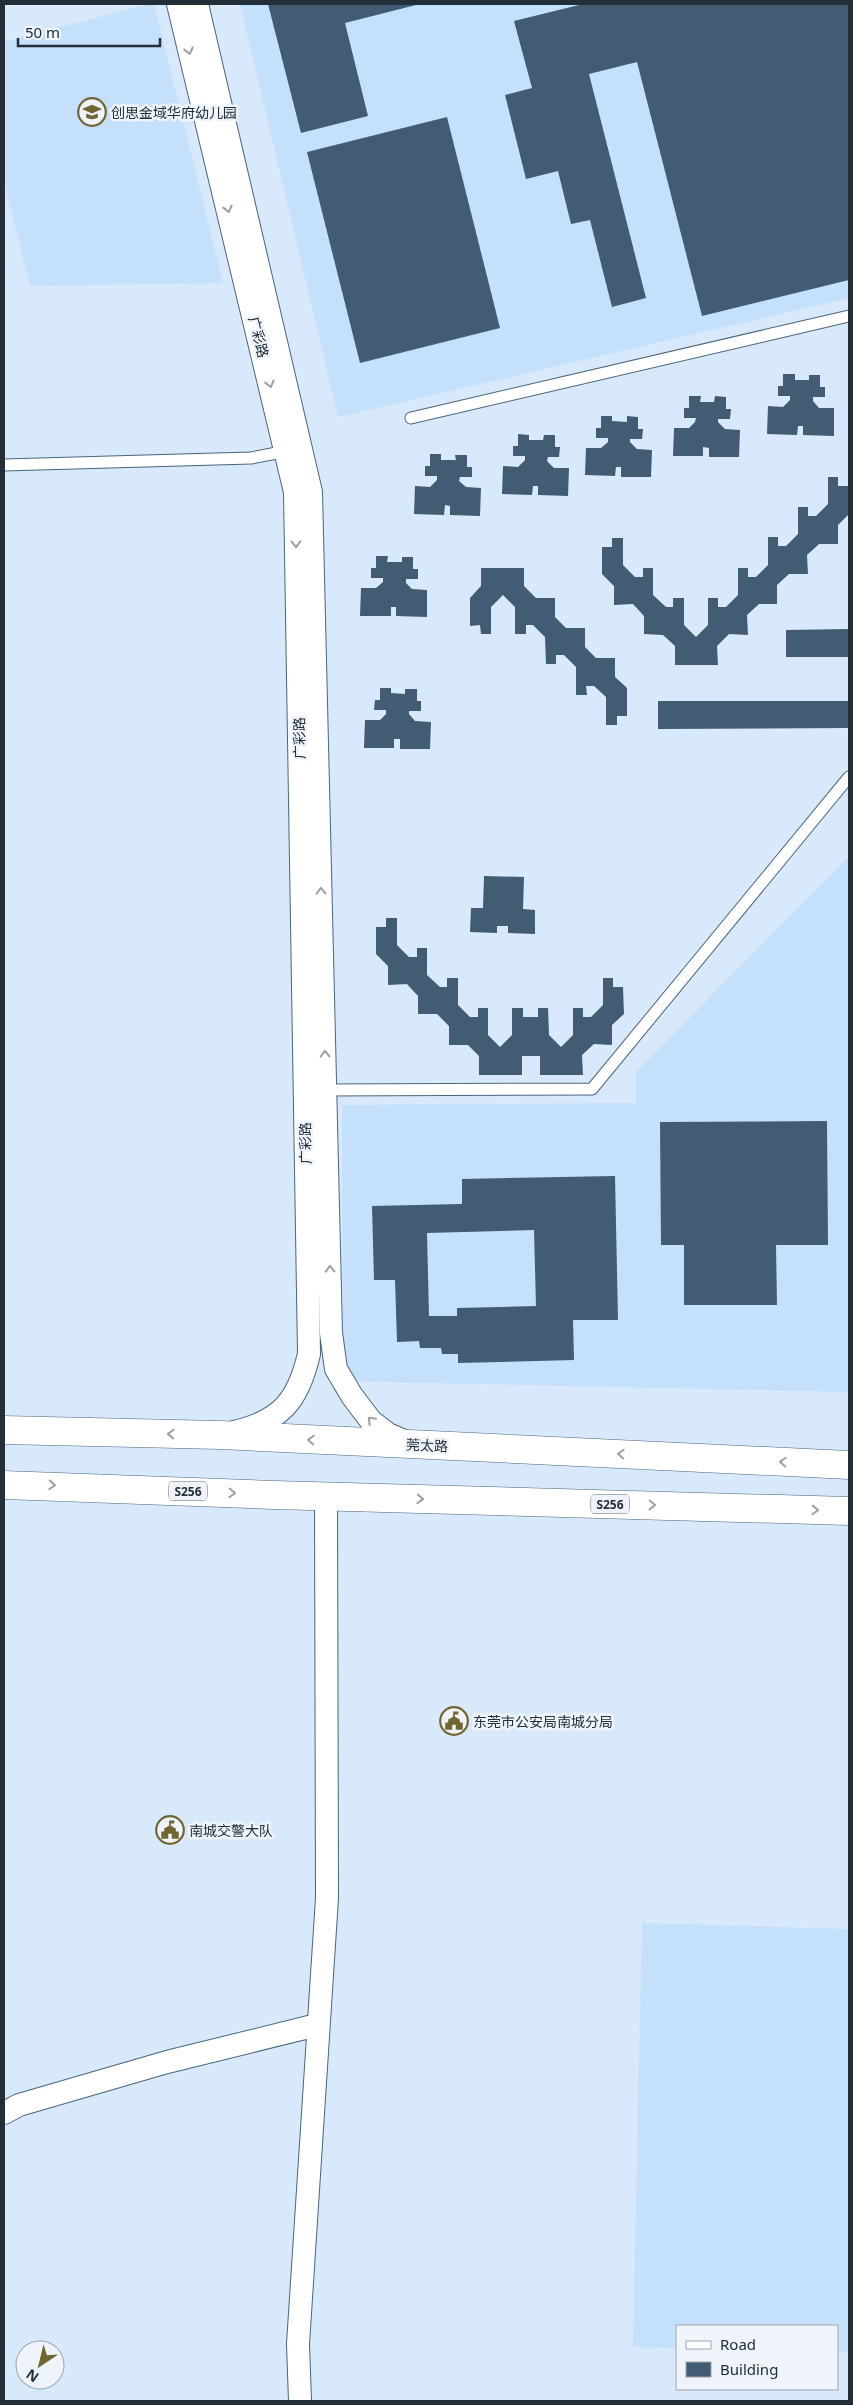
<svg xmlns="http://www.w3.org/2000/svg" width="853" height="2405" viewBox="0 0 853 2405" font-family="'Noto Sans','Noto Sans SC',sans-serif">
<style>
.built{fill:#c4e0fb}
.building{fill:#425c74;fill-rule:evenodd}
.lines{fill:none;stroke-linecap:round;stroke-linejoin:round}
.service-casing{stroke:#4a657c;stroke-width:13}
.minor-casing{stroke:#4a657c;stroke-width:24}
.primary-casing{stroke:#4a657c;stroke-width:29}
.service{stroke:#fff;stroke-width:11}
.minor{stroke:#fff;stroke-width:22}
.primary{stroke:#fff;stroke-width:28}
.oneway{stroke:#9ca1a6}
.labels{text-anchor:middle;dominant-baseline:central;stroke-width:5;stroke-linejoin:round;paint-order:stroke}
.shield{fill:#eef4fa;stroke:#606973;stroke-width:1}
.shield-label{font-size:12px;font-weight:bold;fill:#232e39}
.poi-label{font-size:14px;fill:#232e39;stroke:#eef4fa;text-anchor:start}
.street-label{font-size:14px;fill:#232e39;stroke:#eef4fa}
</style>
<rect width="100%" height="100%" fill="#d7e9fa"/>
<path class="built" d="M149,4H154L223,283L30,286L4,181V42Z
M240,4H849V298L338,417Z
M849,856V1392L343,1381L342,1105L636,1103V1072Z
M642,1923L849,1929V2352H837V2326H677V2348L633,2347Z"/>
<path class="building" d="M268,4H420L345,23L368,116L301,133Z
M583,4H849V280L702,316L637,62L589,74L646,298L612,307L590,220L571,224L558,171L526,179L505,95L532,88L514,21Z
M447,117L500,328L360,363L307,152Z
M783,374H795V380H809V375H820V387H825V397H813V401L819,408H834V436L803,435V426H798L797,435L767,434L768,406L783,407L790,400V396H778V386H783Z
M689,396H701L700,402H714L715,396L726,397V409H731L730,419H718V422L725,429L740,430L739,457H709V448L703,447V456H673L674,428H689L695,422L696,418H684V408H689Z
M601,416H612V421L627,422V416L638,417V429H643L642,439H630V442L637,449L652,450L651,477H621V467H616L615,476L585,475L586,448H601L608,442V438H596V428H601Z
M518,434L529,435V440H543L544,435H555V447H560L559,457H548L547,461L554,468H569L568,496L538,495V486H533L532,495L502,494L503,466L518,467L525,460V456H513V446H518Z
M430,454H441V460H456L455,455H467V467H472V477H460L459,481L466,487L481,488L480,516L450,515V506L445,505L444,515L414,514L415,486L430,487L437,480V476H425V466H430Z
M828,477H838V486H848L849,514L838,525V544H819L807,555L808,574H789L777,585V604H759L747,615L748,635L729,634L717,646L718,665H675V646L663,635L644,634V616L633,604L614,605V586L602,574V547H612V538H623V565L635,577H643V568H653V595L666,607H673V598H684V625L696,637L708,625V598H718V607H726L738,595V568H748V577H756L768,565V537H778V546H786L798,534V507H808V516H816L828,504Z
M376,556H388L387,562H402V557H413V569H418V579H406V583L412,589L427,590V617L396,616V607H391V616H360L361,588H376L383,582V578H371V568H376Z
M481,568H524V586L536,598H555V617L566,628H585V647L596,658H615V677L627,688V716H617V725H606V697L594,686H586L587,695H576V667L564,655H556V664H546L545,637L533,625H526V634H515V607L503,595L491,607V634H481L480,625L470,626V598L481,586Z
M849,629V657H786V630Z
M380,688H391V693L405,694V689H417V701H421V711H409V714L415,721L431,722L430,749H400V739H394V748H364L365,720H380L386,714V710H374L375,700H380Z
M658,701H849V728L658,729Z
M484,876L524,877L523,909L535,910V934L508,933V926H497V933L470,932L471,908H483Z
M386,918H397V945L409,957H417V948H427V975L440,987H447V978H458V1005L470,1017H478V1008H488V1035L500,1047L512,1035V1008H523V1017H538V1008H548L549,1035L561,1047L573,1035V1008H583V1017H591L603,1005V978H613V987H623L624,1014L612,1025V1045L594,1044L582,1055L583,1075H540V1056H522V1075H479V1056L468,1045H449V1026L437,1014H418V996L407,984L388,985V966L376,954V927H386Z
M827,1121L828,1245H776L777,1305H684V1245H661L660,1122Z
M615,1176L618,1320H573L574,1360L458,1363V1354H442L441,1348H420L419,1341L397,1342L395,1280H374L372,1206L462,1204V1179ZM534,1230L536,1306L457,1308V1316H429L427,1233Z"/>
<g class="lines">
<defs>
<path id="service" d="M411,418L849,316
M4,465L251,458L287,451
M323,1090L592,1089L849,777"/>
<path id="minor" d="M178,4L295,492L309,1354C298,1401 281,1421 234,1432
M197,4L311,492L331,1333L336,1369L352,1396L371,1421L388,1434L409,1443
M4,2113L19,2105L167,2062L317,2025
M300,2401L298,2344L327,1898L326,1496"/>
<path id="primary" d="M4,1430L220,1435L849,1465
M4,1485L274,1495L849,1511"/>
</defs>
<use href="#service" class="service-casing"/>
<use href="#minor" class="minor-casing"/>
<use href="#primary" class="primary-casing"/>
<use href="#service" class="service"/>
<use href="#minor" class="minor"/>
<use href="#primary" class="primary"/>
</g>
<defs><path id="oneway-chevron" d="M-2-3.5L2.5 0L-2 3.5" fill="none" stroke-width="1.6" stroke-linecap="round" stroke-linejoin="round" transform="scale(1.25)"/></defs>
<g class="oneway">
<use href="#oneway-chevron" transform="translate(189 51) rotate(76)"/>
<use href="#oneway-chevron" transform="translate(228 209) rotate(76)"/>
<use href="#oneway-chevron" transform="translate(270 384) rotate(76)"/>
<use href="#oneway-chevron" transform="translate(296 544) rotate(89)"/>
<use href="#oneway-chevron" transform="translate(321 891) rotate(-91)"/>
<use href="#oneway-chevron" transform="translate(325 1054) rotate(-91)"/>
<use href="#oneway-chevron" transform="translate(330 1269) rotate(-91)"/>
<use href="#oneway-chevron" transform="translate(371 1420) rotate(-135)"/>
<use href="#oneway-chevron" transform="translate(171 1434) rotate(-178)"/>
<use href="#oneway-chevron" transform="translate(311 1440) rotate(-177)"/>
<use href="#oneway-chevron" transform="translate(621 1454) rotate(-177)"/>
<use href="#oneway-chevron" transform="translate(783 1462) rotate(-177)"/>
<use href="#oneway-chevron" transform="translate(52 1485) rotate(3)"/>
<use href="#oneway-chevron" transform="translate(232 1493) rotate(3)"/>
<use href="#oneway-chevron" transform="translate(420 1499) rotate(2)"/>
<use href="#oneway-chevron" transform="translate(652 1505) rotate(1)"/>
<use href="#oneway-chevron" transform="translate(815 1510) rotate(2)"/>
</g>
<defs>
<symbol id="school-ring" viewBox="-11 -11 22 22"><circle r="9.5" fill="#eef4fa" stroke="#716532" stroke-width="1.5"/><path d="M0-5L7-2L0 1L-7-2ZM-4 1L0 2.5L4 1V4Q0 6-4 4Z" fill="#716532"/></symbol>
<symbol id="civic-ring" viewBox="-11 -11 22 22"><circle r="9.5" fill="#eef4fa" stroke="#716532" stroke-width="1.5"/><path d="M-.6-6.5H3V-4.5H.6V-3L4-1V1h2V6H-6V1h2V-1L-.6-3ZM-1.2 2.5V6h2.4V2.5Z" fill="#716532"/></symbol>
</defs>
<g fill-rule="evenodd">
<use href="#school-ring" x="76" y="96" width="32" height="32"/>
<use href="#civic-ring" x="438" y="1705" width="32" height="32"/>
<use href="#civic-ring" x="154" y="1814" width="32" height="32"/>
</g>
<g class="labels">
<g class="shield">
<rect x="169" y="1481.5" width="38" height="19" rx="4"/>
<rect x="591" y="1494.5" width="38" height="19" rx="4"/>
</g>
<g class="shield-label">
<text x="188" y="1491">S256</text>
<text x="610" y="1504">S256</text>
</g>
<g class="poi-label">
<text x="111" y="112">创思金域华府幼儿园</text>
<text x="473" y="1721">东莞市公安局南城分局</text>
<text x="189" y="1830">南城交警大队</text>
</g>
<g class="street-label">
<text transform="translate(259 337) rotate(76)">广彩路</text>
<text transform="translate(299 738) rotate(-91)">广彩路</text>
<text transform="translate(305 1143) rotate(-91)">广彩路</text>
<text transform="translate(427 1445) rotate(3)">莞太路</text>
</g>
</g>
<rect width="853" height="2405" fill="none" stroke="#232e39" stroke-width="10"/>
<rect x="676" y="2325" width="162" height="65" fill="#eef4fa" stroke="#9da5ad"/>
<rect x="686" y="2341" width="25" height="8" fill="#ffffff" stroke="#9da5ad"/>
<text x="720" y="2350" font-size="15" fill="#232e39">Road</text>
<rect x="686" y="2362" width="25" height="15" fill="#425c74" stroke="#9da5ad"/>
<text x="720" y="2375" font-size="15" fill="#232e39">Building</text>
<g transform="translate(40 2365) rotate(215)"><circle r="24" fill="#eef4fa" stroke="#9da5ad"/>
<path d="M0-4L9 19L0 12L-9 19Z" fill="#716532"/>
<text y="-8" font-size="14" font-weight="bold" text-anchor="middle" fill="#232e39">N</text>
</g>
<path d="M18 38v8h142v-8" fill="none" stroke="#232e39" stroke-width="2.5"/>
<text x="25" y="38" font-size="15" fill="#232e39" stroke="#eef4fa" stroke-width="4" paint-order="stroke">50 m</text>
</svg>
